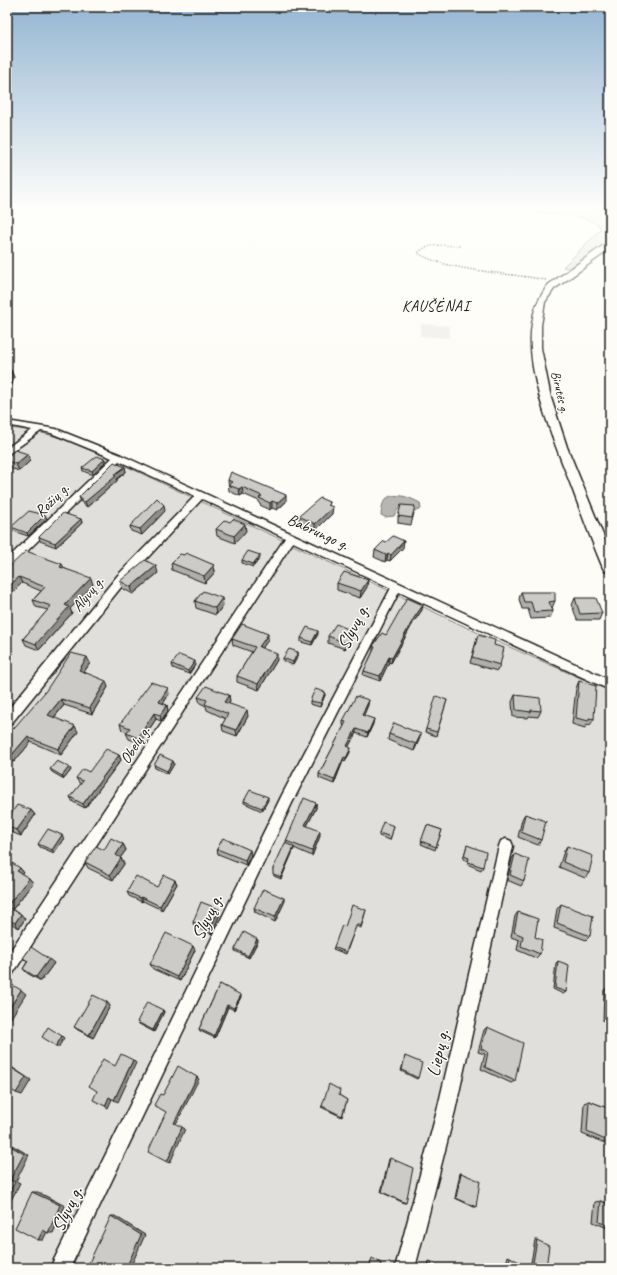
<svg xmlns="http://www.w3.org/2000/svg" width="617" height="1275" viewBox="0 0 617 1275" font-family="Caveat,sans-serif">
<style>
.built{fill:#eeede9}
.green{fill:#e0dfdb;stroke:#7e7e7c}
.water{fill:#b7b6b2;stroke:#797876}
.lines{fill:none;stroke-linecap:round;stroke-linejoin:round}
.stream{stroke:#797876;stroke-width:2}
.minor-casing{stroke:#1c1c1c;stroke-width:3}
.secondary-casing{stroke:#1c1c1c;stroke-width:3}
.path{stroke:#1c1c1c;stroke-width:1.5;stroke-dasharray:1.5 1.5;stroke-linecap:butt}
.minor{fill:#fdfcf7;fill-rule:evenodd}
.secondary{fill:#fdfcf7;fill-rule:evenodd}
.wall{fill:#afafac;stroke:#1c1c1c}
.shaded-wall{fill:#8f8e8c;stroke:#1c1c1c}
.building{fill:#cccbc8;stroke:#1c1c1c}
.labels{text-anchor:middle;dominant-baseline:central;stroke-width:3;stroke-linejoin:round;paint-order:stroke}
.far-street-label{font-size:13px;fill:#1c1c1c;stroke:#fdfcf7}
.far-quarter-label{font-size:15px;letter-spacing:1px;fill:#1c1c1c;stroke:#fdfcf7}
.street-label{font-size:16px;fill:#1c1c1c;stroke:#fdfcf7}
.near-street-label{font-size:19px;fill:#1c1c1c;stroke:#fdfcf7}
</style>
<rect width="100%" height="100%" fill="#fdfcf7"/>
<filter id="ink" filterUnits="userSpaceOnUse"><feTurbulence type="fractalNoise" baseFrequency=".025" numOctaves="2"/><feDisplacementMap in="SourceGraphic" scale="8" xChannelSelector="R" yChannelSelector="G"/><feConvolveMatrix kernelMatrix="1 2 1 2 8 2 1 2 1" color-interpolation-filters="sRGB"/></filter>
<g filter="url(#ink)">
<path class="built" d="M421,324L450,326L449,338L420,336Z"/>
<path class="green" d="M517,207H610V240L570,268L563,267L600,230L599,225L584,218L537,212Z
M7,428C39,430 60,437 90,449L489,638L610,691V1268H7Z"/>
<path class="water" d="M391,496C401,494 411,498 420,503L421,509L416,511L398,509L394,516L385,517L381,515C382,507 382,499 391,496Z"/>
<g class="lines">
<path class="stream" d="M595,207L610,211"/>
<defs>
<path id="minor" d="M7,421L56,429L121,455L610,680V690L399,592L292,803L70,1268H50L282,795L391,588L293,542L12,975L7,978V956L285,538L202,499L126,581L11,724L7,725V711L118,575L195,496L119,461L11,567L7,569V559L112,458L51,433L41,431L7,455V448L32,430L7,425Z
M506,839L511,841L513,846L455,1111L415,1268H395L437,1111L499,846L501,841Z"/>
<path id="secondary" d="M607,243H610V249L554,289L545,302L541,325V348L551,398L567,447L610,552V573L605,571L603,568C592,542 582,515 572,488C555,443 524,373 532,324C534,308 539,298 548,285Z"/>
</defs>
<use href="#minor" class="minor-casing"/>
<use href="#secondary" class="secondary-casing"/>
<path class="path" d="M460,246C446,246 428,242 418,253C444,271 512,273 546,280"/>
<use href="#minor" class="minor"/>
<use href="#secondary" class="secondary"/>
</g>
<path class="wall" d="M7,370L14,377L10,392H7Z
M7,457L30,461L19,471L7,467Z
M105,459V462L93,475L83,471L82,468Z
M125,467L126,472L117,479V481L87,507L81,502L79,497Z
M228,480L286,502L277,510L272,508L270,510L260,505L259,501L243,494L240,496L229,491Z
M329,502V506L332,514L315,531L299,523V516Z
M165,511L142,535L131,531L130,526Z
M414,513L411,525L398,523V516Z
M45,515L47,519L28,536L13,531L11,527Z
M81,519L82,523L56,547L40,541L39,537Z
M230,522L246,531L235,543L217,536L216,529Z
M386,542L403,548L390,561L387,560L385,562L374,557L375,550Z
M184,555L214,565L215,572L205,583L172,570L171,563Z
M260,558L253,567L242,563V560Z
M64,568L93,585L70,609L72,613L39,650L26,645L23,639L48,610L36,607L33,600L41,591L22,583L7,569Z
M158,573L133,594L122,588L120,581Z
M337,583L367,587L360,598L337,590Z
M521,592L555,601L552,608L553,611L550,618L531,619L528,609H522L519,599Z
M575,598L602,613L599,620H577L572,605Z
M195,601L223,605L216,615L196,608Z
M422,610L413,623L391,663L389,662L380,681L363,675L364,671L373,651V646L386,635Z
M353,631V637L345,649L328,643V636Z
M318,634L312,645L301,642V638Z
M478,635L494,645L500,665L497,671L470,663Z
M232,639L268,640L262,648L277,660L259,690L237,682V676L252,652L233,645Z
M298,652V656L293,665L283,661V658Z
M90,663L84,672L108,687L92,714L64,705L54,718L78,732L61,755L31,742L14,762L7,759V736Z
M172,664L195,665L189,674L173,668Z
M579,681L594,719L590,725L587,724L585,728L572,724L576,688Z
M325,692V695L320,707L310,704V701Z
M169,694L163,704L167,705L168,711L161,721L156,719L140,743L129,739L126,733L127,732L122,730L120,724Z
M229,695L230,702L228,703L248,716L237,736L223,731L222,725L226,719L207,710L206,706L200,703L198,697Z
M515,695L541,711L538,717L529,716L528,718L513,717L512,702Z
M447,700L436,736L425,732L426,729Z
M368,705L363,716L373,724L367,737L356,733L348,747L350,752L345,762L343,761L334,784L319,778V774L344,726L343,725V721Z
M389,734L419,740L414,751L388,740Z
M119,755L121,760L85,808L73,802L70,797L81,784L79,783L76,778L89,772Z
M174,764L168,774L155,768L154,765Z
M69,767L71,770L64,779L52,772L50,769Z
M268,800L262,811L244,803V801Z
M316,803V808L307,826L320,836L312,856L294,848L281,879L274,876L273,869L286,843V841Z
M31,810L35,815L21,836L8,831L7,820Z
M525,814L541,840L538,845L518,837L522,819Z
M427,825L442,830L435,850L421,844Z
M394,826L390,840L379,836V833Z
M64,838L54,853L40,847L38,844Z
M123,844L126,850L120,858H121L124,864L113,880L88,868L85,862L104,850Z
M467,845L483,867L481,870L467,864L468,861L463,859Z
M567,846L589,873L585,878L559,867L564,851Z
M217,849L251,855L246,865L218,854Z
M515,854L524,881L521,886L507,880L512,859Z
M7,864L20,868L24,873L22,875L29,878L33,883L12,910L25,919L19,928L7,921Z
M175,880L177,884L162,910L143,901L142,902L129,896L127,892L157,887Z
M284,903L275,922L255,912L254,908Z
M561,904L590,936L586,940L554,928L557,909Z
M366,910L361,928L356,926L346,954L333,949L334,947L345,927Z
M518,912L535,937L540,954L536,958L517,950L519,940L511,937L515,916Z
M220,914L212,934L194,927L193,922Z
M257,939L258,941L249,958L235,951V949Z
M195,950L180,981L153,969L150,964Z
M23,958L54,963L41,981L27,973L23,969L27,962Z
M558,961L566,992L563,994L553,989L556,963Z
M220,984L241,997L234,1010L228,1007L215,1038L200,1031L199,1029Z
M609,986H610V1023L603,1021L604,990Z
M107,1002L110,1006L93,1038L78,1030L74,1027Z
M163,1010L164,1012L154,1032L139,1024L137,1022Z
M487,1027L515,1081L511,1083L481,1069L485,1054L478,1052L484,1030Z
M405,1056L418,1078L417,1079L401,1071Z
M339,1095L347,1100L342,1117L321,1107L322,1106Z
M589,1101L610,1109V1145L582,1134L584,1103Z
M390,1158L406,1203H404L381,1192L389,1159Z
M460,1173H461L476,1207H474L455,1198Z
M601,1201L610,1205V1229L593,1222L595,1202Z
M535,1240H537L546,1268H530Z
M508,1256L510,1257L525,1268H505Z
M429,1261L432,1262L443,1268H428Z"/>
<path class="shaded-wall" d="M11,370L14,377L10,392L8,385Z
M28,454L30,461L19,471L16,464Z
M105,459V462L93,475L92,471Z
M125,467L126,472L117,479V481L87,507L85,502L114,475Z
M242,487L243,494L240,496L239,489Z
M286,495V502L277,510V503Z
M272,501V508L270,510V503Z
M329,502V509L333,507L332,514L315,531V524L328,505Z
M164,505L165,511L142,535L140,529Z
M45,515L47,519L28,536L27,533Z
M81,519L82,523L56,547L55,543Z
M245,524L246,531L235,543L234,536Z
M404,541L403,548L390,561L391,555Z
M388,553L387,560L385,562L386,555Z
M260,555V558L253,567V564Z
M62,564L65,570L60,567Z
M214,565L215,572L205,583L204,576Z
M156,566L158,573L133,594L131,587Z
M19,577L22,583L7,598V588Z
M91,578L93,585L70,609L72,613L39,650L36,644L65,605Z
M368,580L367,587L360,598L361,591Z
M222,598L223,605L216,615L215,608Z
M423,605L422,610L413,623L391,663L392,658L414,618Z
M318,631V634L312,645V642Z
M353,631V637L345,649L346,643Z
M268,634V640L259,653V647Z
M298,652V656L293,665V662Z
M277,654V660L259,690L258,684Z
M87,657L90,663L81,676L79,670Z
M389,657V662L380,681V676Z
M195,661V665L189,674L188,671Z
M7,676L10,682L7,686Z
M106,681L108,687L92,714L90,708Z
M168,688L169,694L160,708L159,702Z
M325,692V695L320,707L321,703Z
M229,695L230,702L225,708L224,702Z
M61,699L64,705L51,721L48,715Z
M369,700L368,705L362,720V715Z
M167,705L168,711L161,721L160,715Z
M247,710L248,716L237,736L236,730Z
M154,713L156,719L140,743L138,738Z
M374,719L373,724L367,737L368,733Z
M75,726L78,732L61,755L58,749Z
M356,729V733L347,750V746Z
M421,734L419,740L414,751L416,744Z
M27,737L31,742L14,762L10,757Z
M351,748L350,752L345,762L346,758Z
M119,755L121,760L85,808L83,804Z
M344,757L343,761L334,784V780Z
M173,761L174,764L168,774L167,771Z
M69,767L71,770L64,779L62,776Z
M268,797V800L262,811V808Z
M316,803V808L305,830V825Z
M31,810L35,815L21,836L17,830Z
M320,831V836L312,856V851Z
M62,835L64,838L54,853L52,850Z
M123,844L126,850L118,861L116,855Z
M294,847V849L281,879V877Z
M250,850L251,855L246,865L245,860Z
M121,858L124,864L113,880L110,875Z
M20,868L24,873L21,876L17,871Z
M29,878L33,883L11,911L7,908V906Z
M175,880L177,884L162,910L160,906Z
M141,897L143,901L142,902L140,898Z
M284,898V903L275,922V917Z
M219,909L220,914L212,934L210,929Z
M21,914L25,919L19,928L15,923Z
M257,939L258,941L249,958L248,956Z
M193,946L195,950L180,981L177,977Z
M49,959L54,963L41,981L36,977Z
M21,990L26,994L9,1021L7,1020V1012Z
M241,995V997L234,1010V1008Z
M107,1002L110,1006L93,1038L89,1035Z
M227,1005L228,1007L215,1038L214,1036Z
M163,1010L164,1012L154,1032L153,1030Z
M62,1036L64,1038L58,1048L56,1046Z
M133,1060L136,1063L118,1102L114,1100Z
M7,1064L31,1080L22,1095L16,1093Z
M197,1077L199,1079L176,1124L174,1123Z
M109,1097L112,1099L108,1108L105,1106Z
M182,1127L185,1129L170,1163L167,1162Z
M7,1143L10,1144L29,1155L16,1181L20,1183L7,1208V1197L10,1180Z
M32,1192H38L65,1206L53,1233H48Z
M111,1216H115L145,1235L130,1268H126Z
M43,1230H48L43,1240H38Z
M7,1262L13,1266L12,1268H7Z"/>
<path class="building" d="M7,370H11L7,385Z
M15,450L28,454L16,464L7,461V457Z
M97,456L105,459L92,471L82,468Z
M114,462L125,467L114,475L116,476L85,502L79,497Z
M231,472L286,495L277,503L272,501L270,503L259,498L262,496L242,487L239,489L228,485L232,482L228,480Z
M157,498L164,505L140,529L130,526Z
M320,498L329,502L328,505L333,507L315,524L299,516Z
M401,505L415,506L412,518L398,516Z
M29,511L45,515L27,533L11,527Z
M63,513L81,519L55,543L39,537Z
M233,519L245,524L234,536L216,529L225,520L230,522Z
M393,536L404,541L391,555L388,553L386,555L375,550L384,541L386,542Z
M26,551L62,564L60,567L91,578L65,605L69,607L36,644L23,639L51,606L33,600L45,587L19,577L7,588V569Z
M248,551L260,555L253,564L242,560Z
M186,553L214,565L204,576L171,563L180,554L184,555Z
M145,560L156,566L131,587L120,581Z
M344,572L368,580L361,591L337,583Z
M203,591L222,598L215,608L195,601Z
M521,592H555V601L549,602L553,611L534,612L531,602H524Z
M407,598L423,605L414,618L392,658L389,657L380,676L364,671L375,647L373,646L382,633L386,635Z
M575,598H596L602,613L580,614Z
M242,624L268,634L259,647L277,654L258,684L237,676L255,647L232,639Z
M336,624L353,631L346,643L328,636Z
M307,627L318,631L312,642L301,638Z
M478,635L495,640L494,645L504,648L500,665L472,657Z
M289,649L298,652L293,662L283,658Z
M71,653L87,657L79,670L106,681L90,708L61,699L48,715L75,726L58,749L27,737L10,757L7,755V736L45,692Z
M179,655L195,661L188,671L172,664Z
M579,681L596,686L594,719L589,718V721L576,718Z
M151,682L168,688L159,702L167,705L160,715L154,713L138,738L126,733L130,728L120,724Z
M206,686L229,695L224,702L247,710L236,730L222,725L228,714L205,704L207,700L198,697Z
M315,689L325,692L321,703L310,701Z
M515,695L540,698L541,711L531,710V712L516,710Z
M356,696L369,700L362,715L374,719L368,733L356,729L347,746L351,748L346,758L344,757L334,780L319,774L346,722L343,721Z
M436,696L447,700L437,732L426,729Z
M394,723L421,734L416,744L389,734Z
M106,749L119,755L83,804L70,797L83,781L76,778L83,769L89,772Z
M160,755L173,761L167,771L154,765Z
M57,761L69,767L62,776L50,769Z
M250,790L268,797L262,808L244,801Z
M304,798L316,803L305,825L320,831L312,851L286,841Z
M17,805L31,810L17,830L7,827V820Z
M525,814L546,821L541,840L521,832Z
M383,822L394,826L391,837L379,833Z
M427,825L442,830L436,847L421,841Z
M48,829L62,835L52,850L38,844Z
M111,838L123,844L116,855L121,858L110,875L85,862L96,846L104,850Z
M223,838L250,850L245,860L217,849Z
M285,843L294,847L281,877L273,874V869Z
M467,845L486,852L483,867L468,862L469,858L464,856Z
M567,846L593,856L589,873L563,862Z
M515,854L529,860L524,881L510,875Z
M9,861L20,868L17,871L29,878L7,906V864Z
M164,875L175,880L160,906L141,897L140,898L127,892L136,876L157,887Z
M263,889L284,898L275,917L254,908Z
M201,902L219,909L210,929L193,922Z
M561,904L593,916L590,936L557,923Z
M352,905L366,910L361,926L357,924L346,952L334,947L342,925L345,927Z
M7,907L21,914L15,923L7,919Z
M518,912L538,919L535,937L542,940L540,954L521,946L523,936L514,932Z
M244,932L257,939L248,956L235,949Z
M166,933L193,946L177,977L150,964Z
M31,947L49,959L36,977L23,969L28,961L23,958Z
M558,961L569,965L566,992L555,988Z
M7,982L21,990L7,1012Z
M220,984L241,995L234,1008L227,1005L214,1036L199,1029Z
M609,986H610V1018H608Z
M93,995L107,1002L89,1035L74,1027Z
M147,1002L163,1010L153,1030L137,1022Z
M48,1027L62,1036L56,1046L42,1037Z
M487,1027L523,1043L515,1081L485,1067L488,1052L481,1049Z
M121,1054L133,1060L114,1100L109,1097L105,1106L93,1100L97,1091L89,1086L103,1059L115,1066Z
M405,1056L422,1063L418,1078L402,1070Z
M7,1065L26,1077L16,1093L7,1087Z
M178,1066L197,1077L174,1123L182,1127L167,1162L148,1152L166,1112L154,1105L160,1094L163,1095Z
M329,1084L340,1090L339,1095L347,1100L342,1116L322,1106Z
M589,1101L610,1109V1142L587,1132Z
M7,1144L24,1154L10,1180L15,1182L7,1197Z
M390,1158L413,1168L406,1203L382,1192Z
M461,1173L480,1181L476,1207L456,1198Z
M32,1192L60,1205L48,1233L43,1230L38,1240L15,1228Z
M601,1201L610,1205V1226L599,1222Z
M111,1216L141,1235L126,1268H88L87,1267Z
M537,1240L549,1246L546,1268H532Z
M510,1257L526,1266L525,1268H508Z
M372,1258L381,1263L380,1268H369Z
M432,1262L443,1268H431Z"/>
</g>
<linearGradient id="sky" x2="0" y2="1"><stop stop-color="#94b5d2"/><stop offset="0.54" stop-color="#fefefb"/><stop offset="1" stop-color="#fefefb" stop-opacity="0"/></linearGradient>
<rect width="617" height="385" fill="url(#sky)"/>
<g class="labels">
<g class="far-street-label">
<text transform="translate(560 392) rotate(77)">Birutės g.</text>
</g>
<g class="far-quarter-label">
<text x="436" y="306">KAUŠĖNAI</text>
</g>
<g class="street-label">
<text transform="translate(52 500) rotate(-44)">Rožių g.</text>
<text transform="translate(318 532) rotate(25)">Babrungo g.</text>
<text transform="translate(88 594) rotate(-51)">Alyvų g.</text>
<text transform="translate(135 745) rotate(-57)">Obelų g.</text>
</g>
<g class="near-street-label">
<text transform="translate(353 627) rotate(-63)">Slyvų g.</text>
<text transform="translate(207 917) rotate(-64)">Slyvų g.</text>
<text transform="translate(438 1053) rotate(-77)">Liepų g.</text>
<text transform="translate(67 1209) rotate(-64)">Slyvų g.</text>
</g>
</g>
<rect width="617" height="1275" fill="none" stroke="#fdfcf7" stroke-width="24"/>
<rect x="12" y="12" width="593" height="1251" fill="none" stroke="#1c1c1c" stroke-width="1.5" filter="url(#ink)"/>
</svg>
